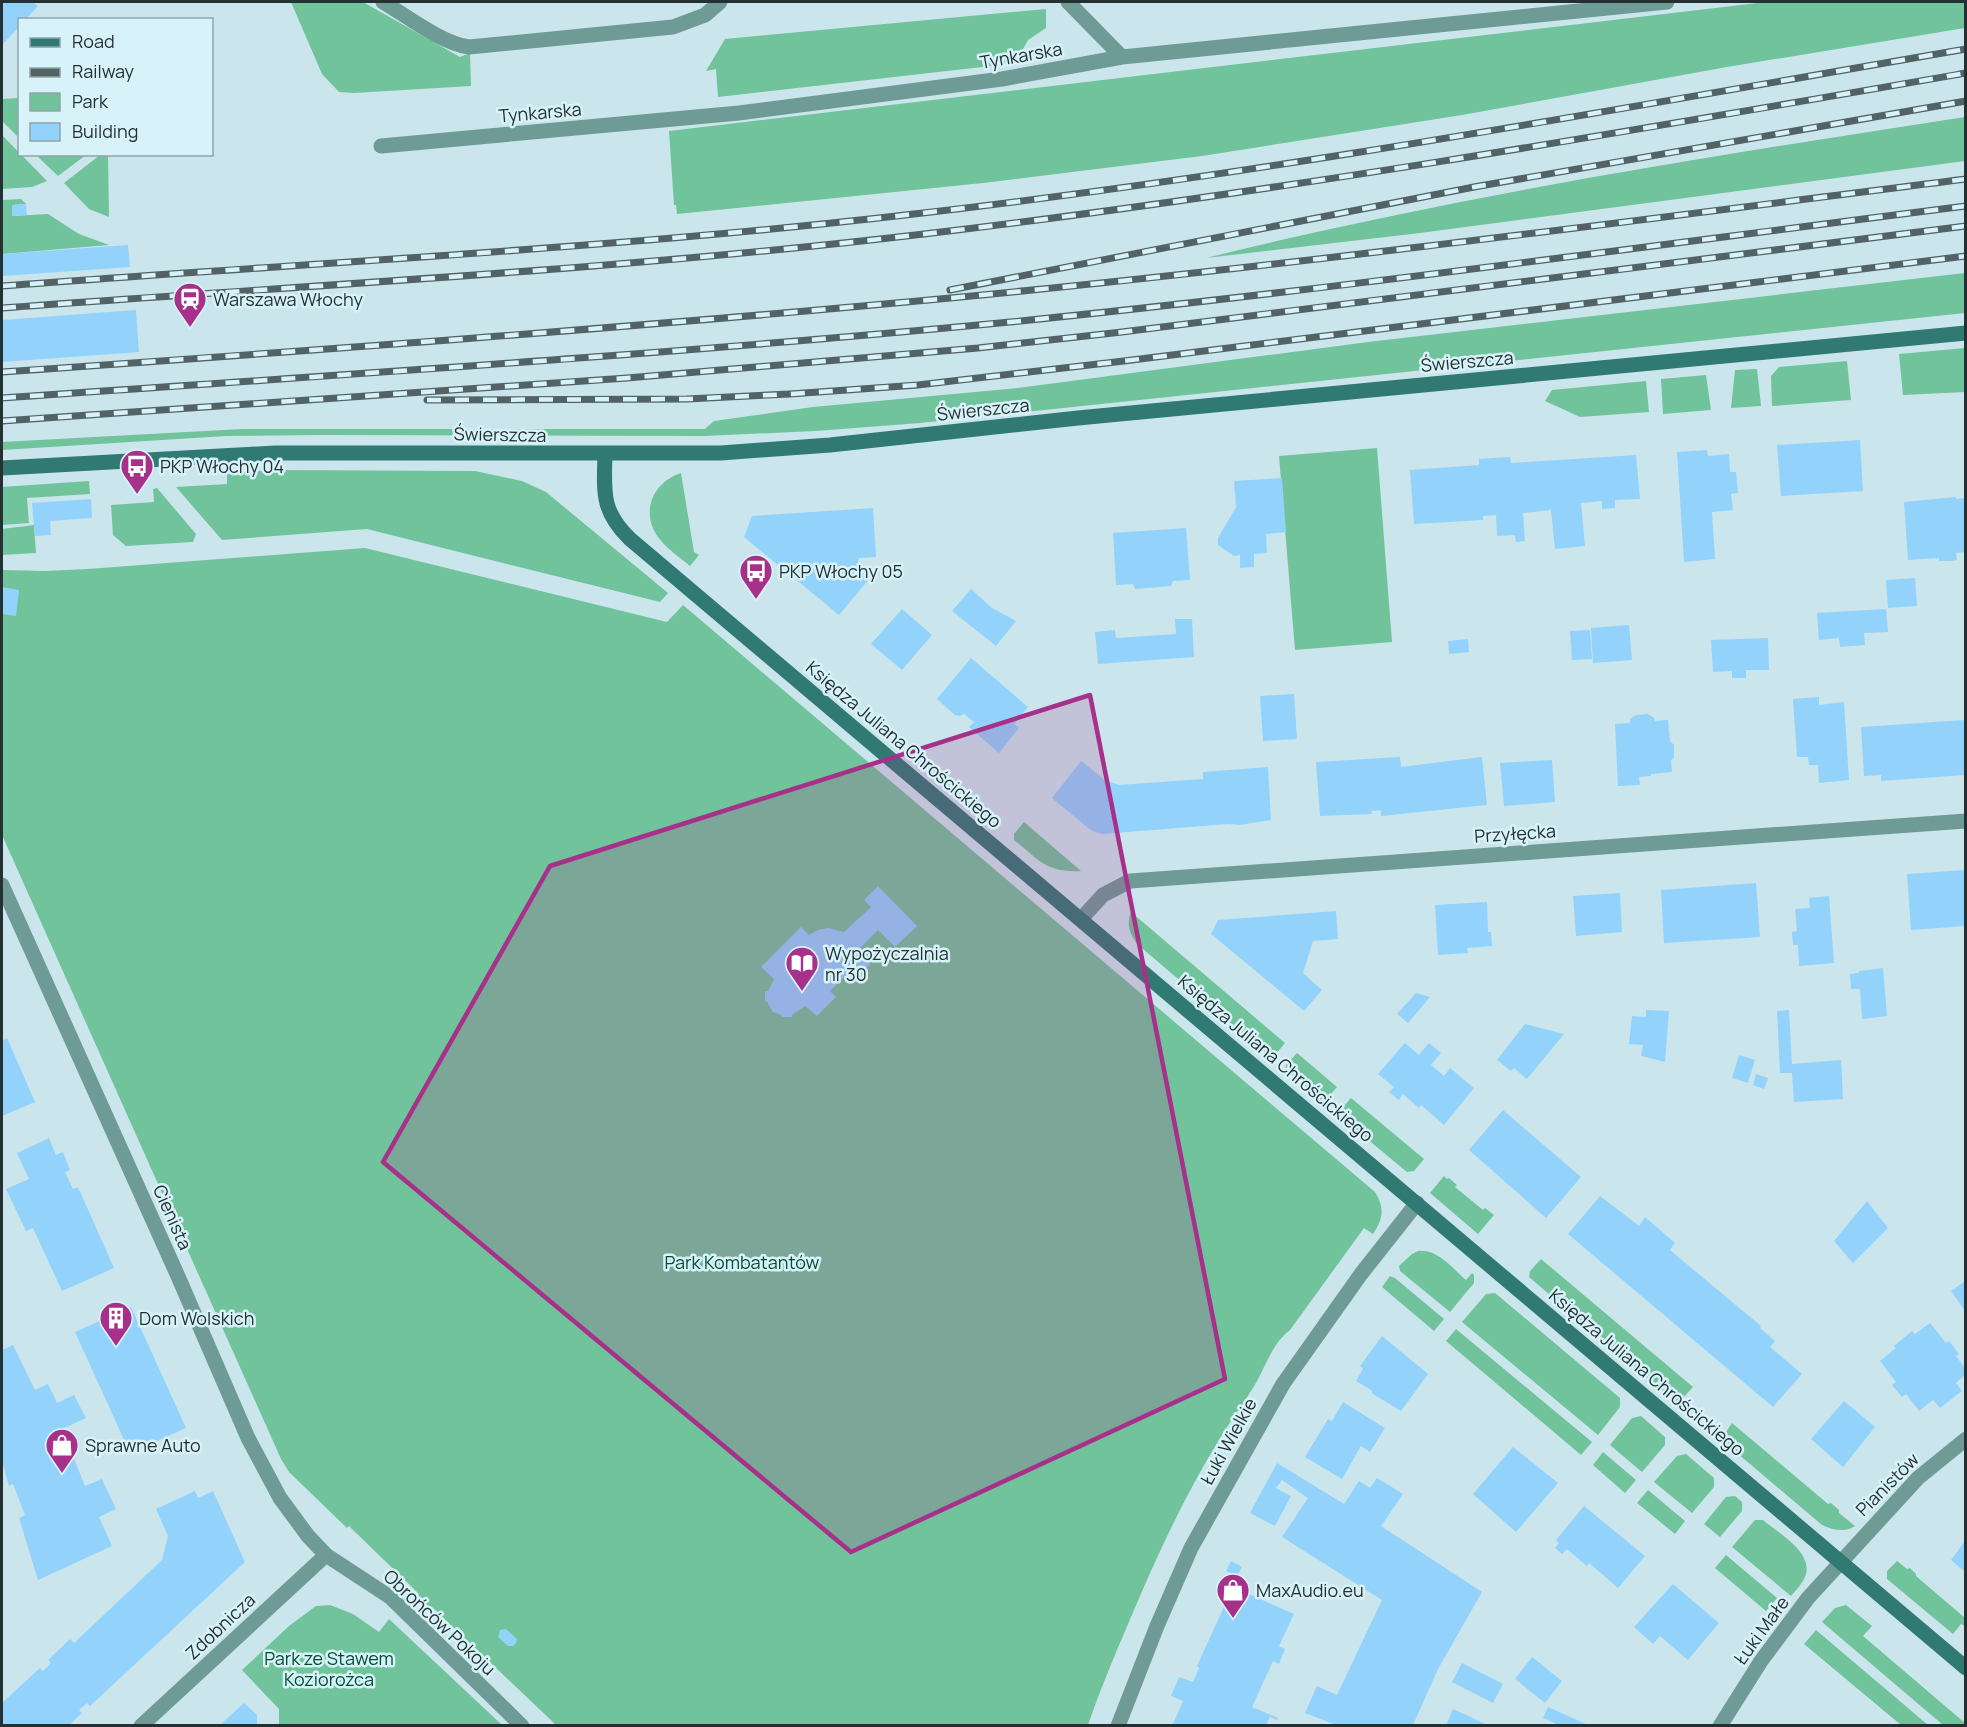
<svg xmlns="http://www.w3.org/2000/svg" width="1967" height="1727" viewBox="0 0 1967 1727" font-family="Manrope,sans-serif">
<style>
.green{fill:#71c39b}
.building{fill:#93d2fb}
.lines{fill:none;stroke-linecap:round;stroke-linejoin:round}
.street{stroke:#6f9b96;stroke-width:15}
.secondary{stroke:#307a73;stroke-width:15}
.rail-casing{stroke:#526265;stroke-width:7}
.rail{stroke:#d7f3f9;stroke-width:4.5;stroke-dasharray:14;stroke-linecap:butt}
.marked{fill:#a7318a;fill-opacity:0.2;stroke:#a7318a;stroke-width:4.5;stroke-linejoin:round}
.labels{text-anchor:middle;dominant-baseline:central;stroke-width:5;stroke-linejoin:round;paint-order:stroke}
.street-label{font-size:18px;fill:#253032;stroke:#d7f3f9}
.poi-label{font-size:18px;fill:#253032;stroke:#d7f3f9;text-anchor:start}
.park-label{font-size:18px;fill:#004d32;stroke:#d7f3f9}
</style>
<rect width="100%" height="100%" fill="#cae6ec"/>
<path class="green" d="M291,2H363L460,57L470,53L471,86L354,93L339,92L322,74Z
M1766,2H1965V28L1727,67L1462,115L1202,156L983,183L677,214L676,205H674L669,131Z
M1046,9V28L1028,40L1017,60L1000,65L718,97L716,69L706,71L725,39Z
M19,98H20L19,138L2,121V99Z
M1965,117V161L1420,233L1206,258C1456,196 1711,156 1965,117Z
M2,135L47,181L32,187L2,189Z
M36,155H86L58,176Z
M100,155H108L109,217L89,209L64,183Z
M21,199L26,204L12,205V216L48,214L79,234L109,245L2,254V200Z
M1965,273V313L920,423L816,431L704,436L321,435L226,436L2,450V442L242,429H705L714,421L813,407L1018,388L1368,342Z
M1965,348V392L1903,395L1899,354Z
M1847,361L1851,400L1772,406L1771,376L1779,367Z
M1757,369L1761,406L1731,408L1735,370Z
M1706,375L1711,410L1663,414L1661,379Z
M1646,381L1649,412L1580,417L1545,401L1552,390Z
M1377,448L1392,642L1295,650L1279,456Z
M272,470L475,471L522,481L546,492L668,593L660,602L367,529L222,540L176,487L227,484V474Z
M681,473L694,552L699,555L690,566C679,557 666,548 658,537C640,512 653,482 681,473Z
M89,481L90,494L27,498L29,523L2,525V487Z
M157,488L196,534L193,542L126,546L113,535L111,505L154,502L153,489Z
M34,525L36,553L2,555V529Z
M365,548L667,622L683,605L1375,1192C1385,1208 1383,1219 1373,1234L1364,1228L1290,1330C1271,1344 1264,1372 1251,1391C1241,1407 1229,1423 1219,1440C1187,1492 1161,1547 1137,1603C1120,1643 1102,1684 1088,1725H556L433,1608C427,1607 419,1600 418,1593L349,1526L347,1528L289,1472L281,1459L2,835V570L45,571L88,569Z
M1024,822L1081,871C1046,873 1039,860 1014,840V834Z
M1131,912L1285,1043L1275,1055L1269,1056L1137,944C1130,934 1126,925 1131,912Z
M1297,1053L1337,1087L1324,1102L1286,1070V1065Z
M1351,1098L1424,1159L1414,1171L1407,1172L1337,1114Z
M1444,1176L1447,1179L1449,1178L1457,1185L1455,1187L1483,1210L1485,1208L1494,1215L1478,1234L1430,1193Z
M1418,1251C1438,1249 1452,1268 1466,1280L1472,1273L1474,1275V1283L1450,1312L1400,1271L1399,1266L1412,1254Z
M1541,1259L1693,1387L1680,1401H1674L1529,1277L1530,1271Z
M1390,1276L1395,1278L1444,1319L1434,1331L1382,1287Z
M1495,1293L1620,1398V1407L1598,1435L1462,1322L1486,1294Z
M1456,1329L1592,1442L1581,1455L1446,1341Z
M1641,1416L1665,1437V1445L1642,1472L1610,1445L1632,1418Z
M1732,1423L1828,1504L1831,1503L1839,1510V1513L1855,1526C1844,1533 1833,1530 1822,1525L1724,1442V1435Z
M1603,1452L1636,1480L1625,1493L1593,1465Z
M1686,1454L1714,1478V1487L1692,1513L1654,1482L1677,1456Z
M1648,1490L1685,1521L1675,1534L1637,1503Z
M1735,1496L1742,1502V1511L1720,1537L1704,1524L1726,1497Z
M1755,1520H1763C1778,1533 1815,1553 1805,1577C1802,1584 1796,1590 1791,1596L1732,1547Z
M1726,1555L1777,1598L1766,1611L1715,1568Z
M1897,1561L1907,1569L1910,1568L1916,1574V1576L1965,1618V1626L1961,1624L1953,1634L1887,1579V1571Z
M330,1605L353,1614L379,1632L389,1619L502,1725H279V1709L242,1670L289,1626L316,1606Z
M1846,1605L1872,1626L1863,1636L1965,1723V1725H1943L1822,1622L1835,1608Z
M1816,1630L1928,1725H1901L1804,1644Z"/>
<path class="building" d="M2,2H33L38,6L25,20H20V26L2,45Z
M26,204L27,215L12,216V205Z
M128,245L130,267L2,276V254Z
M136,310L139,352L2,362V320Z
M1860,440L1863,491L1781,496L1777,445Z
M1707,450L1708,456L1729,454L1730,472H1736L1738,493L1731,494L1733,510L1712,512L1715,559L1684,562L1677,452Z
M1636,455L1640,499L1615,500V508L1602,509V501L1581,503L1585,546L1555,549L1551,510L1523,513L1525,541L1516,542L1515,535L1497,536L1496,515L1483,516V520L1414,524L1410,470L1479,465V459L1510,457L1511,463Z
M1282,478L1286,532L1266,534L1267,553L1254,554V567L1240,568V555L1234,556L1218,545V538L1236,507L1234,481Z
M1956,497V499L1965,498V552L1956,553L1957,560L1953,561H1939V558L1908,560L1904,502Z
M91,499L92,518L50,521L51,535L35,536L32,503Z
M873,508L876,557L859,558L857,567L870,578L839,615L744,537L752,516Z
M1186,528L1190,580L1173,581L1171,586L1135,589L1133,584L1116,585L1113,533Z
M1915,578L1917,606L1888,608L1886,580Z
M2,587L19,590L16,616L2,614Z
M971,589L992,608L1016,621L996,646L952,611Z
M902,609L932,635L902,670L871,644Z
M1886,609L1888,632L1864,633L1865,645L1840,647L1839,638L1819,640L1817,613Z
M1175,619H1192L1194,657L1098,664L1095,632L1115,630L1116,638L1176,634Z
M1629,625L1632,660L1593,663L1591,628Z
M1590,630L1592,659L1572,660L1570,631Z
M1768,638L1769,670H1746V678H1732V671L1713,672L1711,640Z
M1468,639L1469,652L1449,654L1448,641Z
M971,658L1028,707L1014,724L1019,728L999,753L969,727L974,722L964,714L959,716L955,715L937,699Z
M1294,694L1297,739L1263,741L1260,696Z
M1819,697V705L1844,702L1849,780L1819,783L1818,765H1809L1808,757H1797L1793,699Z
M1648,714L1654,718L1655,721L1668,720L1670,741L1674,745V757L1671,761L1672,772L1651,774V776L1639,777L1640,785L1618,786L1615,724L1630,723V719L1636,715Z
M1965,720V775L1881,781V775L1864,776L1861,727Z
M1400,757L1401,767L1482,757L1487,805L1381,816V810L1371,811L1372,814L1320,816L1316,762Z
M1552,760L1555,802L1504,806L1500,763Z
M1081,761L1105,780L1119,785L1203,779V772L1268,767L1271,820L1240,825L1228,824L1103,834L1092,831L1052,798Z
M1965,870V926L1911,930L1907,874Z
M1756,883L1760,937L1664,943L1661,890Z
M878,886L917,926L895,947L878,930L859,949L871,963L852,983L845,976L830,991L836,997L817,1016L805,1006L792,1015V1017H782L781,1015L773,1012L767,1002H765V991H768L774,979L761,967L801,927L809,935L818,930L828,928L844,932L871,907L864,900Z
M1620,893L1622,932L1576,936L1573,896Z
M1829,896L1834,963L1799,966L1798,945H1793L1792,932L1797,931L1795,909L1810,908L1809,898Z
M1487,902L1488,932H1491L1492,946L1467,948L1468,953L1438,955L1435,905Z
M1336,911L1338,939L1313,941L1303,973L1322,990L1304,1011L1211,934L1218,920Z
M1883,968L1887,1016L1862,1019L1860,989H1851L1850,974L1859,973V971Z
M1416,993L1430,997L1408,1023L1397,1014Z
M1646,1010L1669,1011L1665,1062L1641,1056L1643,1045L1629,1044L1632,1016L1646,1017Z
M1789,1010L1792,1064L1841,1060L1843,1099L1794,1102L1792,1073H1780L1777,1011Z
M1525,1024L1564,1034L1527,1079L1514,1068L1511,1071L1497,1060Z
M7,1038L35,1102L2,1116V1041Z
M1405,1043L1419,1055L1429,1043L1441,1053L1431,1065L1444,1076L1450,1068L1474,1088L1444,1125L1421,1105L1419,1108L1403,1094L1399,1100L1389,1092L1394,1087L1378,1074Z
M1739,1055L1755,1060L1748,1083L1732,1078Z
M1756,1074L1768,1078L1764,1089L1753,1085Z
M1503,1110L1581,1177L1546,1218L1469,1150Z
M49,1138L56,1155L63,1152L70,1170L65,1172L73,1189L78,1187L114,1268L62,1291L33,1228L26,1231L6,1189L29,1179L17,1153Z
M1600,1196L1639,1226L1645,1217L1675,1243L1670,1250L1761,1326L1760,1328L1775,1341L1770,1347L1802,1374L1773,1407L1568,1234Z
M1867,1201L1888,1228L1853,1263L1834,1241Z
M1965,1281V1311L1951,1291Z
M131,1307L186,1428L130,1453L75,1332Z
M1930,1323L1946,1343L1949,1341L1959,1354L1956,1356L1965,1368V1375L1956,1383L1962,1391L1940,1408L1933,1400L1919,1411L1906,1394L1902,1397L1892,1385L1896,1382L1880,1361L1896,1348L1894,1346L1912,1331L1915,1334Z
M1382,1336L1428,1374L1401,1411L1373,1394L1371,1390L1356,1381L1363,1369L1360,1366Z
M13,1345L35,1390L48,1384L57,1403L74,1395L86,1418L62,1429L85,1486L102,1479L116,1509L99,1517L112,1546L38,1580L19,1518L25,1515L13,1484L9,1486L2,1461V1350Z
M1844,1401L1875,1427L1843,1467L1811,1439Z
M1343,1402L1385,1428L1370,1452L1361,1446L1342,1479L1305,1457L1328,1419L1332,1421Z
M1513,1447L1558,1483L1516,1532L1473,1494Z
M1277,1463L1344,1504L1359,1481L1370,1488L1377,1478L1403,1494L1381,1526L1482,1592L1438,1669L1413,1725H1336L1305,1713L1317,1686L1337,1695L1382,1600L1282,1537L1308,1498L1282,1480L1276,1488L1291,1496L1275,1526L1250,1513Z
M195,1491L198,1498L213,1491L245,1562L90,1706L87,1703L79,1710L82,1713L69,1725H2V1703L40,1668L43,1671L51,1663L48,1660L70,1639L74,1643L162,1560L168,1536L156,1509Z
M1584,1506L1645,1556L1618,1588L1589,1563L1587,1566L1567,1549L1562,1554L1555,1548L1559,1543L1556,1540Z
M1965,1541V1572L1951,1560Z
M1231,1561L1242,1567L1237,1576L1226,1571Z
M1673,1584L1719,1623L1688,1660L1660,1636L1653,1644L1634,1627Z
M1233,1587L1294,1614L1279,1646L1285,1649L1279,1664L1273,1661L1252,1707L1278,1718L1277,1720L1270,1717L1266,1725L1173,1724L1183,1701L1171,1696L1179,1677L1193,1682L1199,1668L1197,1666Z
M506,1629L517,1639L516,1643L513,1646H508L498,1637L500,1630Z
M1532,1657L1562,1681L1545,1703L1515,1679Z
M1462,1663L1503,1684L1493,1703L1452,1682Z
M244,1703L257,1715V1725H220Z
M1548,1707L1588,1725H1559L1543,1718Z
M1453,1709L1488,1725H1446Z"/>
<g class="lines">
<path class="street" d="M383,2C407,16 441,43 469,47L673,27L705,15L720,2
M1068,2L1122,57
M381,146L739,113L1002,79L1122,57L1667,2
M2,885L177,1274L248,1438L280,1498L308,1536L326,1555L390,1597L522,1726
M1081,919L1103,895L1130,881L1966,821
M141,1726L326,1555
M1118,1726L1157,1626L1191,1548L1283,1384L1361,1274L1417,1203
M1720,1726L1761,1661L1808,1598L1918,1478L1966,1439"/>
<path class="secondary" d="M605,454C604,492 601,511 630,539L1966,1668
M2,468L275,453H721L830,445L1078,418L1966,333"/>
<defs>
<path id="rail" d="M2,286C306,263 611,249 914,214C1266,174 1616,109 1966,49
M950,290L1474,187L1966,101
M2,308C309,285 617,270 924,234C1273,193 1619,133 1966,73
M2,372C321,350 641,327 961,297C1296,265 1631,221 1966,179
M2,398C338,375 675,354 1010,322C1330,290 1647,246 1966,206
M427,400L687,399L790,394L918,385L1124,361L1966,256
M2,421L627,378L978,348L1122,332L1966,226"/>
</defs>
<use href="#rail" class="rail-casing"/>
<use href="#rail" class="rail"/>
</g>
<path class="marked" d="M1090,695L1225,1379L851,1552L383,1162L550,866Z"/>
<defs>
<symbol id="station-pin" viewBox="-11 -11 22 30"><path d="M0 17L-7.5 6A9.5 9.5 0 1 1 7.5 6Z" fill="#a7318a" stroke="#d7f3f9"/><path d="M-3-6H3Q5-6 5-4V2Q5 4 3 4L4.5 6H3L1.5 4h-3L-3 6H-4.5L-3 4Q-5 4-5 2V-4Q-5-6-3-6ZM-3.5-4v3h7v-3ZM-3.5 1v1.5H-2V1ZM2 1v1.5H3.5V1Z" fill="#fff"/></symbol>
<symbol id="bus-pin" viewBox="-11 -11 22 30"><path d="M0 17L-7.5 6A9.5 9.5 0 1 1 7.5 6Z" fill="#a7318a" stroke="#d7f3f9"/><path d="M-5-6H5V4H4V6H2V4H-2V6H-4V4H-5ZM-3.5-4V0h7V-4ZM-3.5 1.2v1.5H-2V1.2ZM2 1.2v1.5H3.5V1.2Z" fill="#fff"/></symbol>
<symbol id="library-pin" viewBox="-11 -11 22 30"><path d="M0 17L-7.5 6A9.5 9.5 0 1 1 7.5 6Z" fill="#a7318a" stroke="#d7f3f9"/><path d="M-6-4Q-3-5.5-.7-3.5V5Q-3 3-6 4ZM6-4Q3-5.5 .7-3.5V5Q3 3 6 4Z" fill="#fff"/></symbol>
<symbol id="building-pin" viewBox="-11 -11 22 30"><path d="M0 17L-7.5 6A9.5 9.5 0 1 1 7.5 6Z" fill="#a7318a" stroke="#d7f3f9"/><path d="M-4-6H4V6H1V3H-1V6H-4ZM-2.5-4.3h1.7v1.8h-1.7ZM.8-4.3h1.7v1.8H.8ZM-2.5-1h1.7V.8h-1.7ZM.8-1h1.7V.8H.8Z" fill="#fff"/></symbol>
<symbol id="shop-pin" viewBox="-11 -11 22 30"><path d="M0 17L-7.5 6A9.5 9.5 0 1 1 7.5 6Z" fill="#a7318a" stroke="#d7f3f9"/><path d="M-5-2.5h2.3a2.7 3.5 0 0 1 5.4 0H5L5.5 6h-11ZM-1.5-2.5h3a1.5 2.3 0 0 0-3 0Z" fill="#fff"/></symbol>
</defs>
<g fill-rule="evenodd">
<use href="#station-pin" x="171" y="280" width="38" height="52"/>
<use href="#bus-pin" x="118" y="447" width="38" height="52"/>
<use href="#bus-pin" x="737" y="552" width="38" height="52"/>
<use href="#library-pin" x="783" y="944" width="38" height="52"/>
<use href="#building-pin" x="97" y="1299" width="38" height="52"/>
<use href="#shop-pin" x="43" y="1426" width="38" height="52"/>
<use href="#shop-pin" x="1214" y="1571" width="38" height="52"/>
</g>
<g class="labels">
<g class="street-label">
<text transform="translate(1021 55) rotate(-10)">Tynkarska</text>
<text transform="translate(540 112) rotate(-5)">Tynkarska</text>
<text transform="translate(1467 361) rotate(-5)">Świerszcza</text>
<text transform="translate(983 409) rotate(-6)">Świerszcza</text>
<text transform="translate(500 434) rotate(1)">Świerszcza</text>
<text transform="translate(904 744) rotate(40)">Księdza Juliana Chrościckiego</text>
<text transform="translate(1515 833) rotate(-4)">Przyłęcka</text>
<text transform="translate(1276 1058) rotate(40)">Księdza Juliana Chrościckiego</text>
<text transform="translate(173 1217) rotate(66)">Cienista</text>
<text transform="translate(1647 1372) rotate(40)">Księdza Juliana Chrościckiego</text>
<text transform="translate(1228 1441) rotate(-61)">Łuki Wielkie</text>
<text transform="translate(1887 1484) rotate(-45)">Pianistów</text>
<text transform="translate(440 1622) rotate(43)">Obrońców Pokoju</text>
<text transform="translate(220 1626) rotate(-43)">Zdobnicza</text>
<text transform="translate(1761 1630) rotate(-54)">Łuki Małe</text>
</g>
<g class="poi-label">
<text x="213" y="299">Warszawa Włochy</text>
<text x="160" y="466">PKP Włochy 04</text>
<text x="779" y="571">PKP Włochy 05</text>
<text x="825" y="953">Wypożyczalnia<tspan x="825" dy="21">nr 30</tspan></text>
<text x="139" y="1318">Dom Wolskich</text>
<text x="85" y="1445">Sprawne Auto</text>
<text x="1256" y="1590">MaxAudio.eu</text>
</g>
<g class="park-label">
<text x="742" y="1262">Park Kombatantów</text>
<text x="329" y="1658">Park ze Stawem<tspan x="329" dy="21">Koziorożca</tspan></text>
</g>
</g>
<rect width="1967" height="1727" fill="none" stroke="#253032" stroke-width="6"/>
<rect x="18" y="18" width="195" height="138" fill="#d7f3f9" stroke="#90a5a9" stroke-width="1.5"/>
<rect x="30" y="38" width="30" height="9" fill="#307a73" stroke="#90a5a9" stroke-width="1.5"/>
<text x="72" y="48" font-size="18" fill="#253032">Road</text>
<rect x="30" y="68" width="30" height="9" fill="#526265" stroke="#90a5a9" stroke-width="1.5"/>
<text x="72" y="78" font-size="18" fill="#253032">Railway</text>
<rect x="30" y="93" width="30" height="18" fill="#71c39b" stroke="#90a5a9" stroke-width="1.5"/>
<text x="72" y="108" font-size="18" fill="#253032">Park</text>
<rect x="30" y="123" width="30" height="18" fill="#93d2fb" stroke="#90a5a9" stroke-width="1.5"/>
<text x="72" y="138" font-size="18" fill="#253032">Building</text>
</svg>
